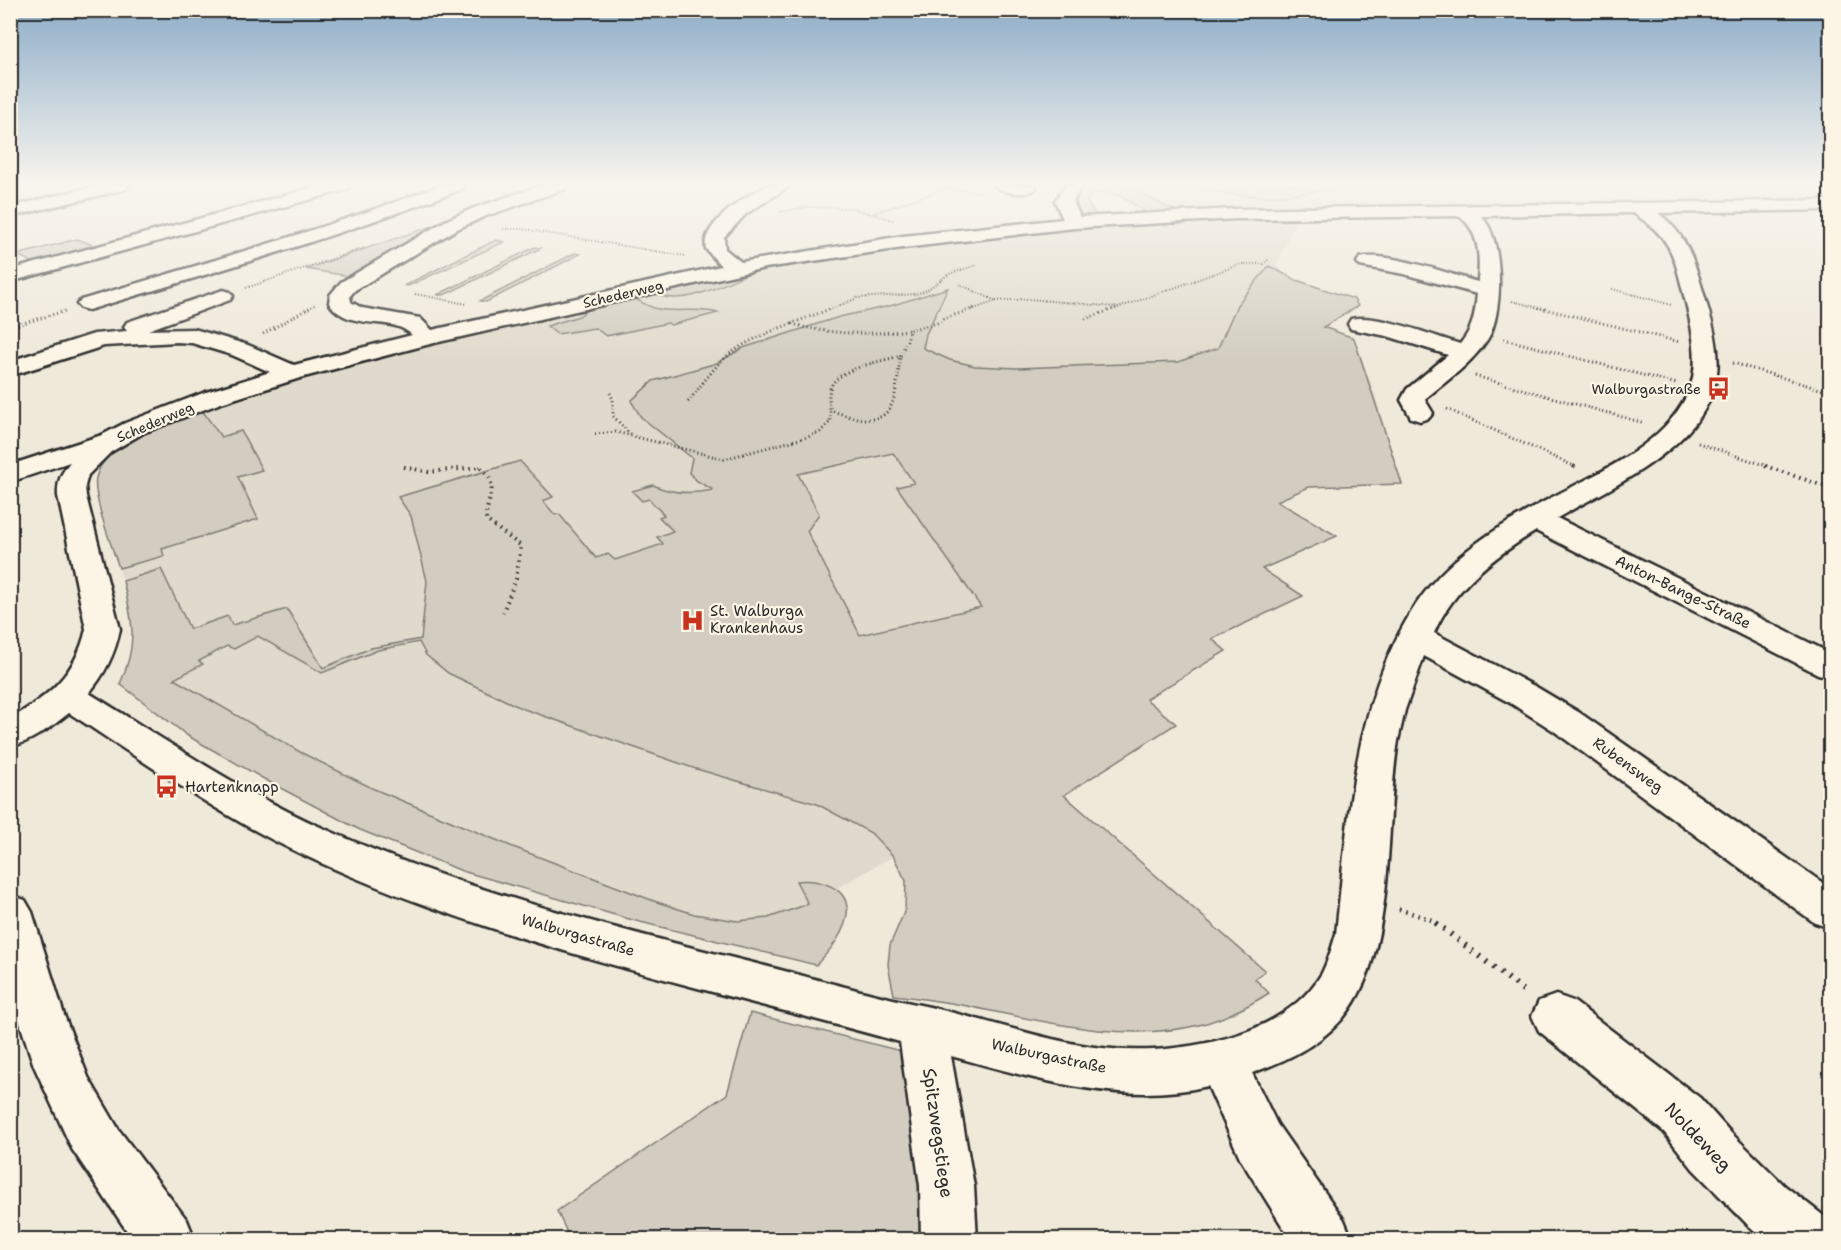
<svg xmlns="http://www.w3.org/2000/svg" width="1841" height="1250" viewBox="0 0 1841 1250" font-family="'Shantell Sans',sans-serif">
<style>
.built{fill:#e0dacc}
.green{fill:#d2cdc0;stroke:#7e7c76;stroke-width:1.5;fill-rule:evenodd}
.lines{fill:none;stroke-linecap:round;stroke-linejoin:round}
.minor-casing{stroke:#2b2b2b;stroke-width:5}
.major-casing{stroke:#2b2b2b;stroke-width:5}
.path-far4{stroke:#2b2b2b;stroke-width:2;stroke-dasharray:1 2;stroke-linecap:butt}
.path-far3{stroke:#2b2b2b;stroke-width:3;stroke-dasharray:1 3;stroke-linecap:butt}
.path-far2{stroke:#2b2b2b;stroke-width:4;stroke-dasharray:1.5 4.5;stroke-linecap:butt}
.path-far1{stroke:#2b2b2b;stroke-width:4.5;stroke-dasharray:1.5 5;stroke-linecap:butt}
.path{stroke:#2b2b2b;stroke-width:6;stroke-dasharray:2 7;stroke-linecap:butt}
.minor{fill:#fcf5e5;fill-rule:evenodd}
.major{fill:#fcf5e5;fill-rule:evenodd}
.labels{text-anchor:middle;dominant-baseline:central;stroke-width:4.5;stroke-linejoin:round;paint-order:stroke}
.far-street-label{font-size:14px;fill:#2b2b2b;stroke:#fcf5e5}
.far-poi-label{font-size:14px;fill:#2b2b2b;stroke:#fcf5e5;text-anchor:end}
.street-label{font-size:15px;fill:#2b2b2b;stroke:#fcf5e5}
.poi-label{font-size:15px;fill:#2b2b2b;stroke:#fcf5e5;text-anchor:start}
.near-street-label{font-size:18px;fill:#2b2b2b;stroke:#fcf5e5}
</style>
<rect width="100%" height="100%" fill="#efe9da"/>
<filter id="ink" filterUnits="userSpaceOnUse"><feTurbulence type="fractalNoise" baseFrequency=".0167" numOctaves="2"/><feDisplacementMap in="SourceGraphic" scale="12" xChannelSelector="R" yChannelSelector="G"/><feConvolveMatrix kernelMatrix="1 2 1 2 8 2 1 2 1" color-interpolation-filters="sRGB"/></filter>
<g filter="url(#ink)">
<path class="built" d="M1123,185H1806L1830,199V202L1181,214Z
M1297,217L1276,268L1296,280L1354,299L1358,306L1323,327L1354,338L1376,397L1402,484L1309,487L1277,501L1337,536L1262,569L1303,596L1212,639L1226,651L1146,699L1176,724L1064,795L1265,971L1255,979L1269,993L1243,1009L1199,1025L1158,1032L1106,1030L1044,1022L960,1005L894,995L888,965L890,945L905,910L906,881L893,856L836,889L843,897L847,914L830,951L817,965L636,921L462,871L358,829L273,784L188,736L120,684L130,661L133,637L123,581L102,516L95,480L104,460L117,449L199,406L402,349L750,270L851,253L1064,228Z"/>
<path class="green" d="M1083,185H1123L1181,214L1150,215L1122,197L1107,192L1092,194L1087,199L1091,209L1099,218L1080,219C1077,206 1073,196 1083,185Z
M1189,185H1362C1303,193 1247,205 1189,185Z
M429,227L439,229L354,277L306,269Z
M77,239L101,248L38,265L17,255Z
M496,240L504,242L408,286L405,285Z
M535,247L541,248L444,295H437Z
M575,253L580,254L486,302L480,301Z
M1269,266L1296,280L1354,299L1358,306L1323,327L1354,338L1402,484L1309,487L1277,501L1337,536L1262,569L1303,596L1212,639L1226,651L1146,699L1176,724L1064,795L1265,971L1255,979L1269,993C1247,1007 1224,1019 1199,1025C1121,1044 1038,1020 962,1005C939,1001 916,998 894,995L888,965L890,945L905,910L906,881L893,856L871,833L817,804L693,768L521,708L448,673L426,655L419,642L378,650L322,673L258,636L234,649L227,646L199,661L203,664L174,679L300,752L374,789L513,847L654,901L694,914L737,921L768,918L808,904L796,881C816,879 850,885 847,914C845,933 829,952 816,965L636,921L462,871L358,829L273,784L188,736L120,684C138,644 133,623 123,581L161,569L190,629L228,616L232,625L287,609L323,668L371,648L421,639L427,581L411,516L398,497L520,461L553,497L543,501L555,515L559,514L596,558L608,554L615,560L663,544L657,537L673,531L659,517L664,515L649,499L642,501L632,491L653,485C672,494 693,494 713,490L697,481L689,473L692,458L641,417L631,401L653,381L717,363L743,348L839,317L890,306L948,288L926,334L923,348L950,360L975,366L1018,368L1178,362L1218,348L1237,305ZM893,453L914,483L897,487L981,607L860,635L807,531L819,514L798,474Z
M749,273C720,285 685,308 653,293Z
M631,297C640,301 648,307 658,309C678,313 698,307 718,313L671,325L668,323L606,336L595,328L557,334L547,326L579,316L593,306Z
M199,406L221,437L241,431L262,470L238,477L258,519L162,549L164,556L119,568C113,549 92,496 96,478C104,442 169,420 199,406Z
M750,1013L909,1053L931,1239H570L557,1211L727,1094Z"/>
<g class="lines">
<defs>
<path id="minor" d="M323,185H350L348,189L10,282V270Z
M441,185H464L462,189C342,235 218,271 95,308L88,310L81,308L77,304L81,300C201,264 323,230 441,185Z
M543,185H567L565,189L486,216L457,229L355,290L350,296L351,302L362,308L420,318L432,330L721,266L706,249C700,225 748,193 768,186C775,183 784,185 791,185L746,214L724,237L725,249L741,262L903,236L1063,219L1055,201L1066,185H1082L1073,201L1080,217L1236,209L1830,200V210L1658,213C1688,235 1695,264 1705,298C1712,322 1720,348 1717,374C1708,445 1612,487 1557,518L1830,653V677L1818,674L1536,531C1494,557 1454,587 1434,633L1538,688L1580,713L1830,888V928L1815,923L1554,731L1512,704L1424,656L1405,710L1398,741C1384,822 1398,955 1342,1019C1318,1046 1285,1061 1252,1073L1277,1124L1344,1220L1352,1240H1291L1241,1160L1208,1086C1122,1106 1035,1079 951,1056L974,1186L977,1240H921L920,1186L900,1042C698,986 488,942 297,852C217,814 144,761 69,713C51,727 33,741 10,747V719C49,696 76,674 86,629L58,496C57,482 61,473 70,462L10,482V465L102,435L125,423L203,393L270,372L232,355L192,343L177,342L104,346L10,376V361L94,334L127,331L124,327L127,322L223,290L230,292L233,296L230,300L148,330L194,329L248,345L294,365L412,335C391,314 350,333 329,303L330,295L341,282L445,221L474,208ZM1633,213C1675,239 1674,259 1686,303C1692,329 1700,361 1690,388C1668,445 1597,473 1547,500C1499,526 1448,557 1417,603C1353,699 1348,823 1336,934C1332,947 1328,961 1322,973C1289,1029 1213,1046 1153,1050C1076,1054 999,1022 925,1006C859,992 792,972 725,956C590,922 455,887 327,830C243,793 167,741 89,693C105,674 115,654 120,629L86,496L85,486L88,475L111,452L143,433L221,403L300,378L430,344L765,268L903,248L1074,228L1236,219L1460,216C1480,233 1480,257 1478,282C1449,274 1387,251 1360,258L1357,262L1360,266L1404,274L1477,294C1475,314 1473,329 1460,344C1434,336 1376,313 1351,319L1348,324L1351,329L1387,336L1448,355L1407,389L1401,400L1411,418L1420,421L1429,418L1433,413L1425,400L1426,398C1448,380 1472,363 1487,340C1504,315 1504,237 1481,216Z
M994,185H1034L1036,188C1029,197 1001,193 994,185Z
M10,895L25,900L32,912L64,1015L88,1077L119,1130L187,1220L195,1240H133L72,1149L34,1066L10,993Z
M1556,995L1573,1001L1700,1098L1731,1133L1785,1186L1829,1220L1830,1240H1765L1747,1224L1693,1169L1664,1132L1539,1031L1532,1016L1539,1001Z"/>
<path id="major" d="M99,185H128L126,189L10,217V207Z"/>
</defs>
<use href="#minor" class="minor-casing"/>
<use href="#major" class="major-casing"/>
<path class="path-far4" d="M946,188L981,192
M780,212L807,207L851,208L893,220
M874,213L956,185
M503,229H522L685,256
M959,284L996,301L971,310
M246,288L364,248
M1612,289L1672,305
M415,294L467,304
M996,301L1030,299L1116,307
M1512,301L1547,310
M306,310L316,304
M829,310L857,298L916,294L927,290L949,274L977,265
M1112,310L1241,264H1264L1269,259"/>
<path class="path-far3" d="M1541,308L1680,342
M943,319L975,308
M1085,319L1116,308
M792,324C831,335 869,335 909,330
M10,327L65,311
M263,334L309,308
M10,339H21
M1504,339L1677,384
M1733,363L1830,392
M1475,376L1644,423
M610,393L613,399V416L632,436
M688,402C701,386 714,366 731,353C758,333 801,321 832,308
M1447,409L1576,467
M833,411C893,433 895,409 900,356
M595,434L616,432L724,459L811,436L820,432L830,422C832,411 827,399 830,389C835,369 882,361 900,356L908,339L909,330L941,322
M1698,443L1770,467
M404,467H406
M475,467H481"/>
<path class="path-far2" d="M1573,466L1577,468
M1765,466L1830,488
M404,467L429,472L480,467C502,487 486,496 486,520L521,546L516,579L503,612"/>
<path class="path-far1" d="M1399,909L1432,920L1438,925"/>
<path class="path" d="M1436,923L1527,993"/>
<use href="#minor" class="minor"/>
<use href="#major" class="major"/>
</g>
</g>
<linearGradient id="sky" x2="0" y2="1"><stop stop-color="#8dadc8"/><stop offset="0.51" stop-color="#f8f5ee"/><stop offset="1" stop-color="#f8f5ee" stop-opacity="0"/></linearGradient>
<rect width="1841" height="360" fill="url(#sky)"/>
<defs>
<symbol id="bus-bare" viewBox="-9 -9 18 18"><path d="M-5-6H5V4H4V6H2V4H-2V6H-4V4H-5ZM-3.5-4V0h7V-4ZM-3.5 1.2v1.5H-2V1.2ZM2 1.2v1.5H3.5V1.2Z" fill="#c8321e" stroke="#fcf5e5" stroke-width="2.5" paint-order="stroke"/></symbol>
<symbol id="hospital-bare" viewBox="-9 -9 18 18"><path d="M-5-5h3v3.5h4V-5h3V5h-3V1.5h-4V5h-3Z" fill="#c8321e" stroke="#fcf5e5" stroke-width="2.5" paint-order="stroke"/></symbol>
</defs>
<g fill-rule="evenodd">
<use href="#bus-bare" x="1702" y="372" width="33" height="33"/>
<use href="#hospital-bare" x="676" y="604" width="33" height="33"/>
<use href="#bus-bare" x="150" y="770" width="33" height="33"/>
</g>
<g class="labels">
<g class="far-street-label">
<text transform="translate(623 294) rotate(-13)">Schederweg</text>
<text transform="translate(155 422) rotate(-23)">Schederweg</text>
</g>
<g class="far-poi-label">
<text x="1701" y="389">Walburgastraße</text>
</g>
<g class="street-label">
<text transform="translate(1683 592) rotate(26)">Anton-Bange-Straße</text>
<text transform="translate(1628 765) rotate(36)">Rubensweg</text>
<text transform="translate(578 935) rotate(16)">Walburgastraße</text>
<text transform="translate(1049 1056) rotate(12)">Walburgastraße</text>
</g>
<g class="poi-label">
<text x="710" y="611">St. Walburga<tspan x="710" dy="17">Krankenhaus</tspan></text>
<text x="185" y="787">Hartenknapp</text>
</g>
<g class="near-street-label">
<text transform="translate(938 1133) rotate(82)">Spitzwegstiege</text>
<text transform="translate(1698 1137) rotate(46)">Noldeweg</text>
</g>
</g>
<rect width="1841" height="1250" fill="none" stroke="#fcf5e5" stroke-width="36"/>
<rect x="18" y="18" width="1805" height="1214" fill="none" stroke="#2b2b2b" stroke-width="2" filter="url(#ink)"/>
</svg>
